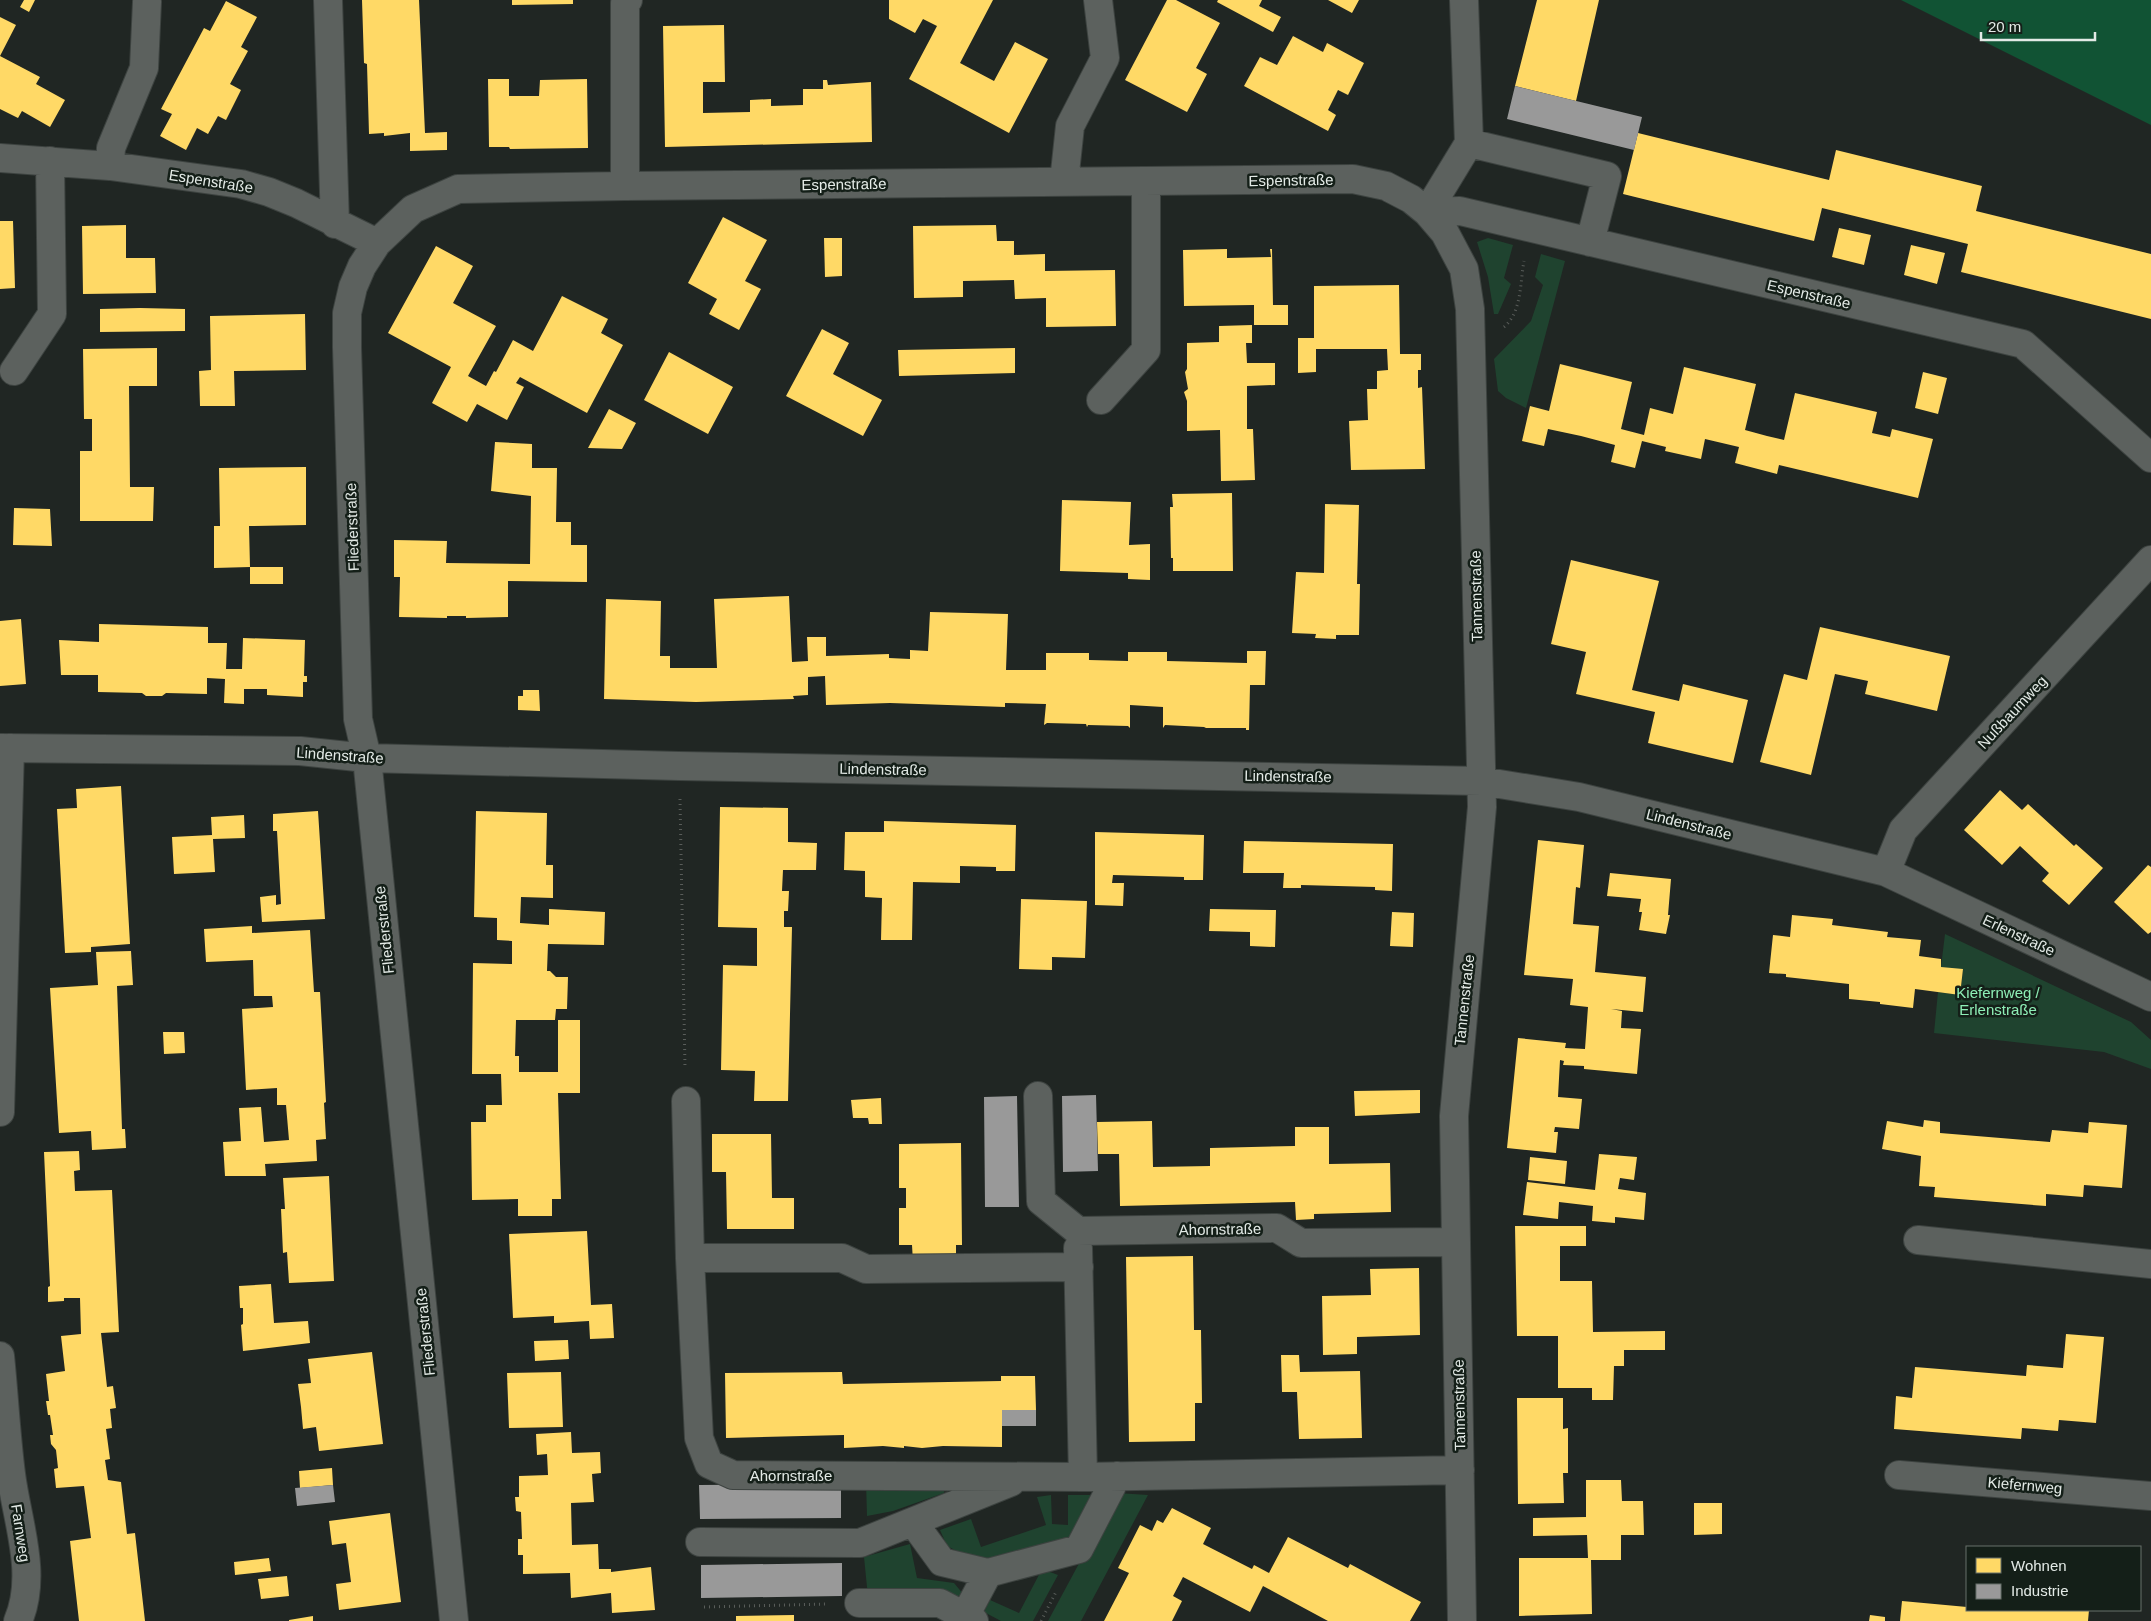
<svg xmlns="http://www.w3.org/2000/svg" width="2151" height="1621" viewBox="0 0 2151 1621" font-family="Arial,sans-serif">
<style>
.green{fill:#1f432f}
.forest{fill:#115334}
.homes{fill:#ffd966}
.industry{fill:#999}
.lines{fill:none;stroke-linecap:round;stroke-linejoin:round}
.minor-casing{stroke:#3d4340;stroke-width:30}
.path{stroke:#595d5a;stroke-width:3;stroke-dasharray:1 4;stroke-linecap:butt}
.minor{stroke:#5c615e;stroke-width:28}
.labels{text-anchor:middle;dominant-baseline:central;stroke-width:5;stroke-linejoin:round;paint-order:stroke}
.street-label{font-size:15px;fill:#e3eae6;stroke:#141f18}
.park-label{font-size:15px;fill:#8eeeb6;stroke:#141f18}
</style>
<rect width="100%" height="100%" fill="#202623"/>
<path class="green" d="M1488,238L1513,245L1504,278L1511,284L1498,314H1494L1488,277L1477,242Z
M1541,254L1565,261L1526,408L1506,398L1498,391L1494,359L1531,321L1543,285L1535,277Z
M1945,934L2131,1022L2151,1040V1069L2104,1052L1934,1033L1938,992L1960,995L1963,970L1941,967Z
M866,1482H943L944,1493L893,1511L867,1516Z
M1117,1493L1148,1495L1081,1621H1048Z
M1051,1495L1052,1524L1068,1525V1495H1100L1077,1539L1048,1542L984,1565L947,1546L940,1530L971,1519L981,1547L1046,1525L1037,1497Z
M910,1544L917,1578L954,1583L964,1595L960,1599L868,1597L864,1557Z
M1042,1569L1058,1575L1033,1621H1001L984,1612L990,1600L1019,1613Z"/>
<path class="forest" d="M1901,0H2151V125Z"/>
<path class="homes" d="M24,0H35L29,12L20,7Z
M362,0H419L425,133L447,132V150L410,151V133L384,136V133L369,134L367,64L364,63Z
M512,0H573V4L512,5Z
M889,0H993L960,63L994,81L1015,42L1048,59L1009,133L909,79L937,26L923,19L915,33L889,19Z
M1167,0H1176L1220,23L1196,68L1207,74L1187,112L1125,80Z
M1218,0H1262L1259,6L1281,17L1273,32L1217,2Z
M1328,0H1359L1352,13Z
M1537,0H1599L1576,101L1515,86Z
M226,1L257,17L241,47L248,51L230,84L241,90L226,120L218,116L208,134L197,128L186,150L160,136L172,114L161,109L204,28L210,31Z
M0,17L16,25L0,56L40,77L36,84L65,100L50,127L22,111L18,118L0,109Z
M724,25L725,82H703V113L750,112V100L771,99V106L803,105V89H823V80H827L828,85L871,82L872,142L665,147L663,26Z
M1293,36L1323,52L1327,43L1364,63L1348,95L1338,90L1328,110L1336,115L1328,131L1244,86L1260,57L1277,65Z
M488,79H509V96H539L540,80L587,79L588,148L510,149L509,147H489Z
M1638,133L1829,180L1836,150L1982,186L1976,211L2151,254V319L1961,272L1968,244L1822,208L1814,241L1623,194Z
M723,217L767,240L745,281L761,289L739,330L709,314L717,299L688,283Z
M0,221H13L15,288L0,289Z
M126,225V258H155L156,293L83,294L82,226Z
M996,225L997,241H1014V255L1045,254V271L1115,270L1116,326L1046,327V298L1015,299L1014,280L963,281V297L914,298L913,226Z
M1839,228L1871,235L1864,265L1832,257Z
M824,238H842V276L825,277Z
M1911,245L1945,253L1937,284L1904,275Z
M436,246L473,266L453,303L496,326L468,376L486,386L494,371L496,372L513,340L533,351L562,296L608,319L601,333L623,345L587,413L520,377L516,383L524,387L507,420L477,404L467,422L432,403L451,367L388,333Z
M1227,249V258L1271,257L1270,249H1272L1273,305H1288V325H1254V305L1184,306L1183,250Z
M1399,285L1400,354H1421V370H1418V388L1422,387L1425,469L1351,470L1349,421L1368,420L1367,389H1377V371L1388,370L1387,349H1316V372L1298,373V338H1314V286Z
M140,308L185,309V331L100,332V309Z
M305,314L306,370L234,371L235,406H200L199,371L211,370L210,316Z
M1252,325V343H1246L1247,363H1275V385L1247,386V429H1253L1255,480L1221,481L1220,430L1187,431V401L1184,392L1188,389L1185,372L1187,369V343L1219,342V326Z
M822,329L849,343L833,374L882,400L863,436L786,396Z
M157,348V386H129L130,487H154L153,521H80V451H92V419H84L83,349Z
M1015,348V373L899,376L898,350Z
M669,352L733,387L708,434L644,400Z
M1560,364L1632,382L1621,429L1644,435L1650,408L1673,414L1684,367L1756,384L1745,430L1767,436L1784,440L1795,393L1877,412L1872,433L1890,437L1892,429L1933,439L1918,498L1779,465L1777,474L1735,463L1739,447L1705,439L1701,459L1665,451L1666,447L1642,441L1635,468L1611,462L1615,445L1581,436L1548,429L1544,446L1522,441L1530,406L1549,411Z
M1923,372L1947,378L1938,414L1915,408Z
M609,409L636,423L622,449L588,448Z
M495,442L532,444V468H557L556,522H571V545H587V582L508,581V617L466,618V616H447V618L399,617L400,577H394V540L447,541L446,563L530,564L531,496L491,491Z
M306,467V525L249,526L250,567L214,568V526H220L219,468Z
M1232,493L1233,571H1173V558H1171L1170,507H1173L1172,494Z
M1062,500L1131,502L1129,545L1150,544V580L1128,579V573L1060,571Z
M1325,504L1359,505L1357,584H1360L1359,635H1336V639L1315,638L1316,634L1292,633L1296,572L1324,573Z
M14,508L50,509L52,546L13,545Z
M1571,560L1659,581L1632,690L1679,701L1683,684L1748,700L1733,763L1648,743L1655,712L1576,694L1586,652L1551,644Z
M250,567H283V584H250Z
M789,596L792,662L808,661L807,637H826V656L889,654V658L910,659V650L928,651L930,612L1008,614L1006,670H1046V653H1089V660L1128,661V652H1167V661L1247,663V651H1266L1265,685H1250L1249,730H1246V728H1206L1204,727L1165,725L1163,728V707L1130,705V728L1128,726L1088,725L1087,727L1086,724L1047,723L1044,725L1046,704L1005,703V707L890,703L826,705L825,676L808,677V695L793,696L794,699L696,702L604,699L606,599L661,601L660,656H670V668H717L714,599Z
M21,619L26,684L0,686V621Z
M99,624L208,627V643H227L226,669H242L243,638L305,640L304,676H307V682H303V697L267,695V689H244V704L224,703L225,679L207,678V694L166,693L162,696H146L142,693L98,692V675H61L59,640L99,642Z
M1820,627L1950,656L1937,711L1865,694L1868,681L1835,674L1811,775L1760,762L1784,674L1807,680Z
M523,690H539L540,711L518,710V696H523Z
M121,786L130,944L91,947V952L65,953L57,809L77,808L76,789Z
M2000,790L2022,810L2028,804L2074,846L2076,844L2103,868L2069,905L2042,881L2049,873L2020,846L2002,865L1964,830Z
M720,807L788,808V842L817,843L816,870H783L782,891H789L788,911H784V927H792L788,1101H754L755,1071L721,1070L723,965L757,966V928L718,927Z
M318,811L325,919L262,922L260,897L276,895V905L281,904L277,831H273V814Z
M476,811L547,813L546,865H553V898L521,897L520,923L549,925V909L605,912L604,945L548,944L547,971H550L556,977H568L567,1009H556L555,1020H516L515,1056H519V1072H558V1020H580V1093H558L561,1199H552V1216H518V1199L472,1200L471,1122H486V1105H502L501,1074H472L473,963L512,964V941L497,940V918L474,917Z
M244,815L245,838L213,839L215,872L174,874L172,837L212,835L211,817Z
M884,821L1016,825L1015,871H996V867L960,866V883L913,882L912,940H881L882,898L865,897V871L844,870L845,832H884Z
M1095,832L1204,835L1203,880H1184V877L1113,875L1112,883H1124L1123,906L1095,905Z
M1538,840L1584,845L1580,888L1576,887L1573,924L1599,926L1595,972L1646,977L1643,1012L1611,1009L1622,1011L1621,1028L1641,1029L1637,1074L1584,1069V1066L1563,1065L1564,1061L1560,1060L1558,1097L1582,1099L1579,1129L1555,1127L1554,1132H1558L1556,1153L1507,1148L1518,1038L1566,1043L1565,1048L1585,1049L1588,1007L1570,1005L1573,979L1524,975Z
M1244,841L1393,844L1392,891L1375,890V887L1301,885V888H1283L1284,873H1243Z
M2148,865L2151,867V932L2148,934L2114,902Z
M1610,873L1671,879L1668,915H1670L1666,934L1639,930L1642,912H1639L1641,899L1607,896Z
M1021,899L1087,901L1085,958L1052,957V970L1019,969Z
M1210,909L1276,910L1275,947L1250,946V932L1209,931Z
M1392,912L1414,913L1413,947L1390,946Z
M1792,915L1833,919L1832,925L1888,932L1887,937L1921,940L1919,956L1941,959V967L1963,969L1960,995L1915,989L1913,1008L1880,1004V1002L1849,999V984L1786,977V974L1769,973L1773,935L1790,937Z
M252,926V933L310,930L314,992H320L326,1102L324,1103L326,1139L316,1140L317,1161L265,1164L266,1176H225L223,1142L241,1141L239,1108L261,1107L264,1142L289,1140L286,1105H277V1088L246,1090L242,1009L273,1007L272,996H254L253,960L206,962L204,929Z
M131,951L133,985L117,986L122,1129H125L126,1148L92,1150L91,1131L59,1133L50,988L98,985L96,952Z
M163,1032H184L185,1053L164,1054Z
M1420,1090V1113L1355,1116L1354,1091Z
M881,1098L882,1124H869L868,1118H853L851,1100Z
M1924,1120L1940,1122V1133L2050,1142L2052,1130L2088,1133L2089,1122L2127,1125L2122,1188L2084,1185L2083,1197L2046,1194V1206L1934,1197L1935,1187L1919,1186L1921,1156L1882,1149L1887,1121L1923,1127Z
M1152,1121L1153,1167L1210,1166V1148L1295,1146V1127H1329V1164L1390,1163L1391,1212L1314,1214V1219L1296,1220L1295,1202L1120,1206L1119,1154H1098L1097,1122Z
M712,1134H771L772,1198H794V1229H727L726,1172H712Z
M961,1143L962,1245H956V1262H913L912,1245H899V1208H906V1188H899V1144Z
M79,1151L80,1170L74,1171L75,1191L112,1190L119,1332L101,1333L107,1387L113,1386L116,1408L110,1409L112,1428L106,1429L110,1459L105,1460L108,1480L121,1482L127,1534L135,1533L145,1621H79L70,1541L91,1538L84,1486L56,1488L54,1469L58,1468L56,1450L51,1444L50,1435H53L50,1415H48L46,1401H49L46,1374L65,1371L61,1336L81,1334L80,1298H64V1301L48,1302V1287L50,1286L44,1152Z
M1599,1154L1637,1157L1634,1180L1620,1178L1618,1189L1646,1193L1644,1220L1615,1217V1223L1592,1221L1593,1206L1559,1202L1558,1219L1523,1215L1527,1182L1595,1190Z
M1530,1157L1567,1161L1565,1184L1528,1180Z
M329,1176L334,1281L289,1283L287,1252L283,1253L281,1209H285L283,1178Z
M1515,1226H1586V1246H1560V1281H1592L1593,1332L1665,1331V1350H1624V1366H1614L1613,1400H1592V1388H1558V1336H1517Z
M587,1231L591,1305L612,1304L614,1338L590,1339L589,1321L554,1323V1316L513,1318L509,1234Z
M1193,1256L1194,1330H1201L1202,1403H1195V1441L1129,1442L1126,1257Z
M1419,1268L1420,1335L1357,1337V1354L1323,1355L1322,1296L1371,1295L1370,1269Z
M271,1284L274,1323L308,1321L310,1343L243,1351L241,1325L243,1324V1308H240L239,1286Z
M2066,1334L2104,1337L2096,1423L2059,1420L2058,1431L2022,1428L2021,1439L1894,1429L1896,1396L1912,1398L1915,1367L2026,1376L2027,1365L2063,1368Z
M568,1340L569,1359L535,1361L534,1341Z
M372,1352L383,1444L319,1451L316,1427L303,1429L301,1407L298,1384L311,1383L308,1359Z
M1281,1355H1299L1300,1372L1360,1371L1362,1438L1299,1439L1297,1392H1282Z
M561,1372L563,1427L509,1428L507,1373Z
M842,1372L843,1384L1001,1381V1376H1035L1036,1410H1002V1447L943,1446L922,1448L904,1446V1448L883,1446L844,1448V1435L726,1438L725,1373Z
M1517,1398H1563V1429L1568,1428V1473H1563L1564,1503L1518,1504Z
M571,1432L572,1453L600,1452L601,1473L592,1474L594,1502L571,1503L572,1545L598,1544L599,1569H611V1572L651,1567L655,1610L612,1613L611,1593L571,1598L570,1573L523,1574V1555H518V1539H522L521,1512L516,1511L515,1497H519V1476L548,1475L547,1454L537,1455L536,1434Z
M332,1468L333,1485L300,1488L299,1471Z
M1586,1480H1621L1622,1501H1643L1644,1535H1621V1560H1591L1592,1614L1519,1616V1558H1588L1587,1535L1533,1536V1518L1586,1517Z
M1694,1503H1722V1534L1694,1535Z
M1172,1508L1211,1528L1203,1544L1252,1569L1254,1565L1269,1573L1288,1537L1348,1568L1350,1564L1421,1602L1410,1621H1328L1263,1586L1250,1612L1183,1577L1173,1596L1182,1601L1172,1621H1104L1129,1573L1118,1568L1140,1525L1152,1531L1157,1520L1163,1523Z
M390,1513L401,1602L339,1610L336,1584L351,1582L346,1543L332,1545L329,1521Z
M269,1558L271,1571L235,1575L234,1562Z
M287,1576L289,1596L261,1599L258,1579Z
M1902,1601L1967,1607V1610H2089L2088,1621H1900Z
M794,1615V1621H736V1616Z
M1870,1615L1885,1617V1621H1869Z
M313,1616V1621H289V1620Z"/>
<path class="industry" d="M1515,86L1642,117L1634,150L1507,119Z
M1096,1095L1098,1171L1063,1172L1062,1096Z
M1017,1096L1019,1207H985L984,1097Z
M1002,1410H1036V1426H1002Z
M841,1484V1518L700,1519L699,1485Z
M333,1485L335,1502L297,1506L295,1488Z
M842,1563V1596L701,1598V1565Z"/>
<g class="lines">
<defs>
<path id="minor" d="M328,0L335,224
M1469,143L1607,176L1590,242
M0,158L110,166L241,184L269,192L296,203L377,243
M110,166L111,148L144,68L147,2
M1064,182L1070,126L1105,58L1098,0
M625,186V3L628,0
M1427,212L1460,211L2023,344L2151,458
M1427,212L1469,143L1464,0
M14,371L52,314L50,161
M1101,400L1146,350V181
M0,748L300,751L367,758L679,766L1481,781L1579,797L1886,872L2151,997
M1886,872L1903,830L2151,560
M1038,1096L1041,1201L1078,1231
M686,1101L690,1258L699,1438L709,1464L733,1475L1083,1477L1460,1470
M0,1112L10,748
M1078,1231L1277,1228L1301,1243L1455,1242
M1918,1240L2151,1264
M1078,1248L1083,1477
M690,1258H842L866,1269L1079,1267
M0,1356C4,1395 6,1435 11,1474C17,1522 38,1574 18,1621
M1899,1475L2151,1496
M913,1522L942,1562L988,1573L1079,1549L1117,1476
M700,1542L860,1543L1011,1482
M859,1603H940L974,1621
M965,1616L988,1573
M454,1621L367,758L358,719L347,347V313L353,287L362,266L377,243L413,209L458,189L625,186L1353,179L1386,186L1411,199L1427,212L1445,233L1464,269L1470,309L1482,807L1454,1116L1462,1621"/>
</defs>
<use href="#minor" class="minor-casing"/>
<path class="path" d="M1504,327C1522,312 1520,282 1524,261
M680,799L685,1068
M704,1607L826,1604
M1041,1621L1057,1590"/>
<use href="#minor" class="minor"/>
</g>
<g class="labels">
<g class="street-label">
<text transform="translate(1291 180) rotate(-1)">Espenstraße</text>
<text transform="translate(211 181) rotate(9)">Espenstraße</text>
<text transform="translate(844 184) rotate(-1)">Espenstraße</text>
<text transform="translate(1809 294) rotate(13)">Espenstraße</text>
<text transform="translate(352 527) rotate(-92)">Fliederstraße</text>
<text transform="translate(1476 596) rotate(-91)">Tannenstraße</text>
<text transform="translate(2012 712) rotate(-47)">Nußbaumweg</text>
<text transform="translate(340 755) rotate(4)">Lindenstraße</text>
<text transform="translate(883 769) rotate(1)">Lindenstraße</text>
<text transform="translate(1288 776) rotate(1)">Lindenstraße</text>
<text transform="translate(1689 824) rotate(14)">Lindenstraße</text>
<text transform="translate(384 930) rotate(-96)">Fliederstraße</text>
<text transform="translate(2019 935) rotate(25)">Erlenstraße</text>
<text transform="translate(1464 1000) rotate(-84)">Tannenstraße</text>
<text transform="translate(1220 1229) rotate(-1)">Ahornstraße</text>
<text transform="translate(425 1332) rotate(-96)">Fliederstraße</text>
<text transform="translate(1459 1405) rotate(-91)">Tannenstraße</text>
<text x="791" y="1475">Ahornstraße</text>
<text transform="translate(2025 1485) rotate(5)">Kiefernweg</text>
<text transform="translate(21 1533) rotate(81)">Farnweg</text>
</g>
<g class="park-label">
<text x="1998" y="992">Kiefernweg /<tspan x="1998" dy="17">Erlenstraße</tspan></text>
</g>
</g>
<rect x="1966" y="1546" width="175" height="65" fill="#141f18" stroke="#67706a"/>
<rect x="1976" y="1558" width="25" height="15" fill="#ffd966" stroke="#67706a"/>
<text x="2011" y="1571" font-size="15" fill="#e3eae6">Wohnen</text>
<rect x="1976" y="1584" width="25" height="15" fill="#999999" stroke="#67706a"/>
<text x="2011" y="1596" font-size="15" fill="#e3eae6">Industrie</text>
<path d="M1981 32v8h114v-8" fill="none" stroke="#e3eae6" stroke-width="2.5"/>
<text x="1988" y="32" font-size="15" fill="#e3eae6" stroke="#141f18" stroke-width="4" paint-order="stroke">20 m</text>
</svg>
